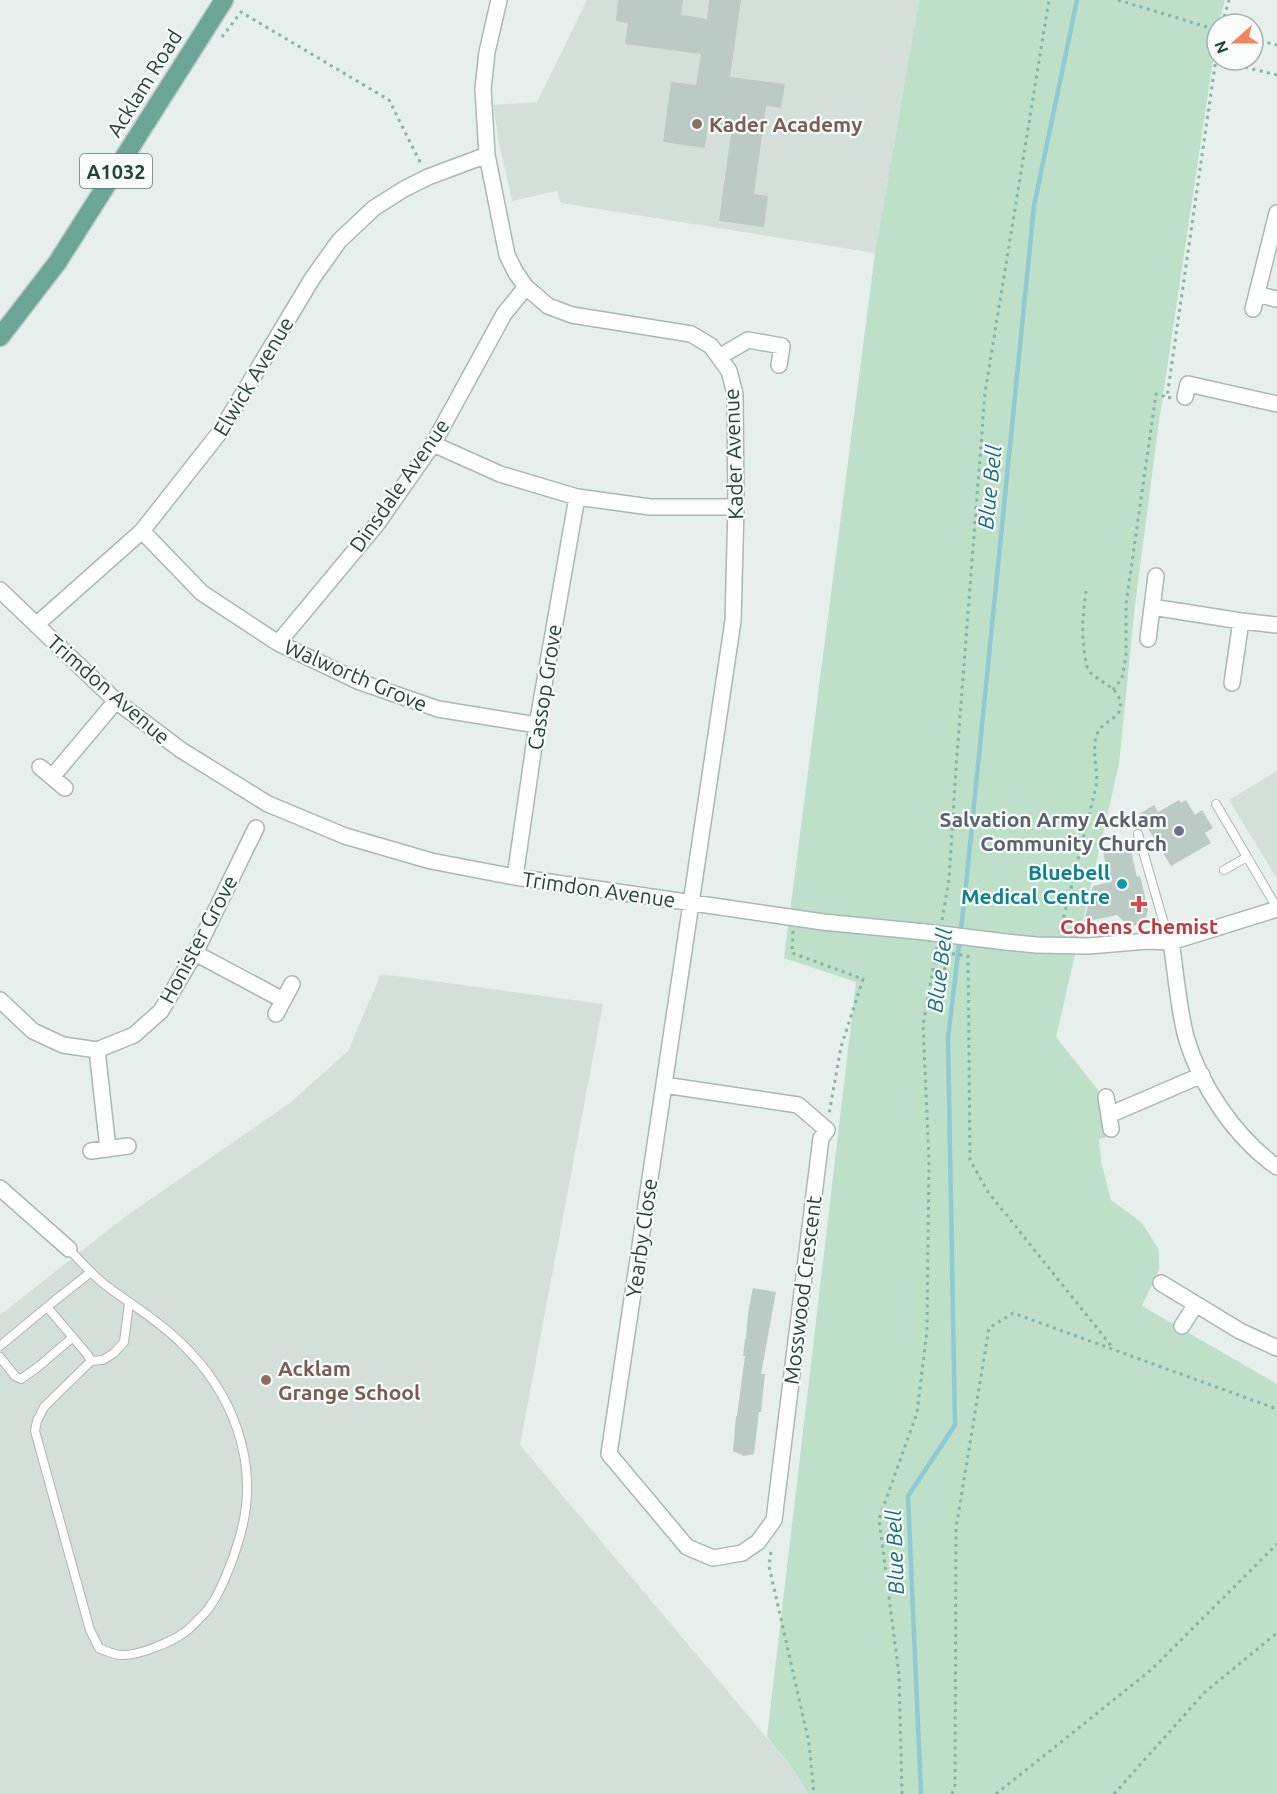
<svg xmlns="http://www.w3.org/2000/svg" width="1277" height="1794" viewBox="0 0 1277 1794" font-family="Ubuntu,sans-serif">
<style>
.built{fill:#d4dfda}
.green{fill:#bfe0c8}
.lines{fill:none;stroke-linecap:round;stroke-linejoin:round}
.stream{stroke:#8ec9d4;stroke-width:4.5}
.building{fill:#bbcac4}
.service-casing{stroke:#a8b8b2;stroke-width:10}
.minor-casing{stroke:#a8b8b2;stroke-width:18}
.primary-casing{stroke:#c2cac8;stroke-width:21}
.path{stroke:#86b3a5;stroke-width:3;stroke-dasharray:3 4.5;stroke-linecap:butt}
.service{stroke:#fff;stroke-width:8}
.minor{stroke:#fff;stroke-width:15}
.primary{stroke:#6aa596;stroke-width:18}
.minor-bridge-casing{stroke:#a8b8b2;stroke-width:18;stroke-linecap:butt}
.minor-bridge{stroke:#fff;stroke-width:15}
.education-dot{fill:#8d6e63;stroke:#f7fbf9;stroke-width:2}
.worship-dot{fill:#6b7280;stroke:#f7fbf9;stroke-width:2}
.culture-dot{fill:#0f9aa8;stroke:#f7fbf9;stroke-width:2}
.health-dot{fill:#e0444e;stroke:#f7fbf9;stroke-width:2}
.labels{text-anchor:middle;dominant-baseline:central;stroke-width:4.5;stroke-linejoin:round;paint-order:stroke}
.shield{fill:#f7fbf9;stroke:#637a73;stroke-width:1.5}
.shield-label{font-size:20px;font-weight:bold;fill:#24423a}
.street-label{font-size:21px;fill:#24423a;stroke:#f7fbf9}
.education-label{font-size:21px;font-weight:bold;fill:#785e54;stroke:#f7fbf9;text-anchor:start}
.worship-label{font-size:21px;font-weight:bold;fill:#5b616d;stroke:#f7fbf9;text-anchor:end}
.culture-label{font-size:21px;font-weight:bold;fill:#0d838f;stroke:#f7fbf9;text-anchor:end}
.health-label{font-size:21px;font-weight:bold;fill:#be3a42;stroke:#f7fbf9}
.water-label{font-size:22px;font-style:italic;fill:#1c6f80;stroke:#f7fbf9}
</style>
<rect width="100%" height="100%" fill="#e6efeb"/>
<path class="built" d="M587,0H919L875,253L561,203L557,191L512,201L499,143L493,105L537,102Z
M1277,771V879L1229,800Z
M381,974L603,1004L520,1445L794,1770L808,1794H0V1315L126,1216L290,1103L348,1051Z"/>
<path class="green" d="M919,0H1225L1219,24H1217V34L1158,429L1135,605L1119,764L1056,1037L1098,1090L1106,1137L1099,1139L1101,1162L1111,1200L1142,1223L1159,1250V1270L1142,1306L1277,1384V1794H808L794,1770L767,1737L856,982L784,958L875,253Z"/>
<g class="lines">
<path class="stream" d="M921,1794L908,1496L955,1425L948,1038L965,895L1034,206L1077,0"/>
</g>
<path class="building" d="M618,0H683L681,15L707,19L709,0H741L730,77L785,84L781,108L766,106L754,194L768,196L764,227L719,221L732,126L708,123L705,148L663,142L671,82L696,85L701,54L625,44L628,23L616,21Z
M1179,800L1181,803L1186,800L1195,815L1202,810L1213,828L1205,833L1211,843L1171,866L1139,814L1154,805L1158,812Z
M1129,842L1137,877L1140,876L1148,909L1145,922L1133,926L1127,924L1117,915L1084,922L1093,886L1110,882L1102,848Z
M753,1288L776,1292L761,1374H765L761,1412H759L754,1454L744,1456L733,1451L736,1416H737L745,1356H743L745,1339H746L748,1313Z"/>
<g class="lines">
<defs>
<path id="service" d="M1216,804L1277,908
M1138,834L1165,927L1171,942
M1224,870L1247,857
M69,1249C81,1262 93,1276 108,1287C132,1305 159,1321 180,1342C233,1392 261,1464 240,1536C234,1558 218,1602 201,1617C196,1622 191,1628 185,1632C172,1642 138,1656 121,1655C114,1655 106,1651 99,1648L90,1630L35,1431L37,1421L44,1407L91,1361L103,1360L114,1353L124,1342L129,1303
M47,1307L87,1354L91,1361
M0,1346L53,1302L91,1272
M0,1357L15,1376L21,1379L38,1367L73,1337"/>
<path id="minor" d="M499,0L487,52L483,89L487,155L507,255L516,273L526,287L548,306L572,315L691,334L711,346L729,371L735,394L736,507L733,621L609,1454L687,1547L713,1558L742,1553L758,1542L774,1520L821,1138L827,1130L798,1105L664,1085
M1257,294L1276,299
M1253,309L1277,213
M719,357L748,340L782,346L779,365
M1185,397L1188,384L1277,404
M433,444L500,474L577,497L650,507H736
M142,531L202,593L278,643L360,682L438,709L537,725
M0,590L116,701L181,750L268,804L345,836L431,861L515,877L823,922L925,932
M1152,607L1241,621L1277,625
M36,625L142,531L220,432L312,279L339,241L374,208L404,189L428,177L487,155
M1148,639L1156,576
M278,643L377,524L433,444L504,314L526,287
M1232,683L1241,621
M40,767L65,788
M52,777L116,701
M515,877L537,725L577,497
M1006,942L1036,945L1089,946L1147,941L1171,942L1277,909
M1171,942C1176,973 1178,1006 1186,1037C1200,1086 1236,1138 1277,1167
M195,953L283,1000
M0,1000L33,1031L63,1045L97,1050L134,1035L161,1011L195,953L256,828
M276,1014L292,984
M97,1050L108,1149
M1106,1097L1111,1129
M1109,1115L1202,1075
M91,1151L128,1146
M0,1188L69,1249
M1161,1283L1240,1331L1277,1348
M1182,1326L1196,1304"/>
<path id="primary" d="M0,337L57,263L224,0"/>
</defs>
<use href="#service" class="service-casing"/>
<use href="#minor" class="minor-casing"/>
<use href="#primary" class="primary-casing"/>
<path class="path" d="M1118,0L1217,30
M1222,24L1229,0
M222,37L241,12L389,100L421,164
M1253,39L1277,45
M1216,60L1277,75
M1171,398L1167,397L1217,52
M1113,690L1122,678L1126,656V604L1156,394L1167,397
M942,920L949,880L956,768L985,393L1049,0
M793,931L792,953L863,979L841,1047L829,1114
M1060,932L1096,787C1099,770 1090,748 1098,732C1104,719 1124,719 1120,701C1117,687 1100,682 1091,673C1086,667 1086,662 1085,656C1081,633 1083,614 1086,591
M933,972L944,974L947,953L968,956L970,1160L988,1192L1113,1348
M771,1552L769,1566L809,1743L814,1794
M902,1794L899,1675L879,1519L917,1413L927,1330L929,1160L923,1025L937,947
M952,1794L955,1785L956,1528L989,1328L1013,1313L1277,1409
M996,1794L1151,1670L1277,1544
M1114,1794L1205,1692L1277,1633"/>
<use href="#service" class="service"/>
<use href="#minor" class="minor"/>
<use href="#primary" class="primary"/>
<defs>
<path id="minor-bridge" d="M925,932L1006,942"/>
</defs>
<use href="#minor-bridge" class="minor-bridge-casing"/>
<use href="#minor-bridge" class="minor-bridge"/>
</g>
<g class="education-dot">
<circle cx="697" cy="124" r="6"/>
<circle cx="266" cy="1380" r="6"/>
</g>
<circle class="worship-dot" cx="1179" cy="831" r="6"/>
<circle class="culture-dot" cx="1122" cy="884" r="6"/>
<path class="health-dot" d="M1136 895h6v6h6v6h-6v6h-6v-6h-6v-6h6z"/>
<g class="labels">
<rect class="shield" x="80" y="154" width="72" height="34" rx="4.5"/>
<g class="shield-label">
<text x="116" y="171">A1032</text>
</g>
<g class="street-label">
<text transform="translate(144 83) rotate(-58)">Acklam Road</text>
<text transform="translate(253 376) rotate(-59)">Elwick Avenue</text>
<text transform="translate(733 454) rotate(-92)">Kader Avenue</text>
<text transform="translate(399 485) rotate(-55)">Dinsdale Avenue</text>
<text transform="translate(356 675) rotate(23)">Walworth Grove</text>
<text transform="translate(544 687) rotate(-81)">Cassop Grove</text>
<text transform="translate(109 689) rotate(41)">Trimdon Avenue</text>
<text transform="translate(599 889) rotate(8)">Trimdon Avenue</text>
<text transform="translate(198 939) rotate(-62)">Honister Grove</text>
<text transform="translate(641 1238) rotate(-82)">Yearby Close</text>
<text transform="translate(802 1290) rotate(-83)">Mosswood Crescent</text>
</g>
<g class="education-label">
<text x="709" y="124">Kader Academy</text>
<text x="278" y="1368">Acklam<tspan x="278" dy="24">Grange School</tspan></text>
</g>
<g class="worship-label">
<text x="1167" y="819">Salvation Army Acklam<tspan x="1167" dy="24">Community Church</tspan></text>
</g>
<g class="culture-label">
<text x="1110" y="872">Bluebell<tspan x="1110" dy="24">Medical Centre</tspan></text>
</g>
<g class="health-label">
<text x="1139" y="926">Cohens Chemist</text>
</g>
<g class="water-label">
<text transform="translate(989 487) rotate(-84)">Blue Bell</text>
<text transform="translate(939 970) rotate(-83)">Blue Bell</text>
<text transform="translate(894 1552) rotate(-92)">Blue Bell</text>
</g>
</g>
<g transform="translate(1235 42) rotate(249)"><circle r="28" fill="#f7fbf9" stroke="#a3b1ad" stroke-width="1.5"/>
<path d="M0-4.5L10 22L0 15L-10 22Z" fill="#f4845f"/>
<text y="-9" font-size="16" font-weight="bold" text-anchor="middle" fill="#24423a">N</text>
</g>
</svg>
